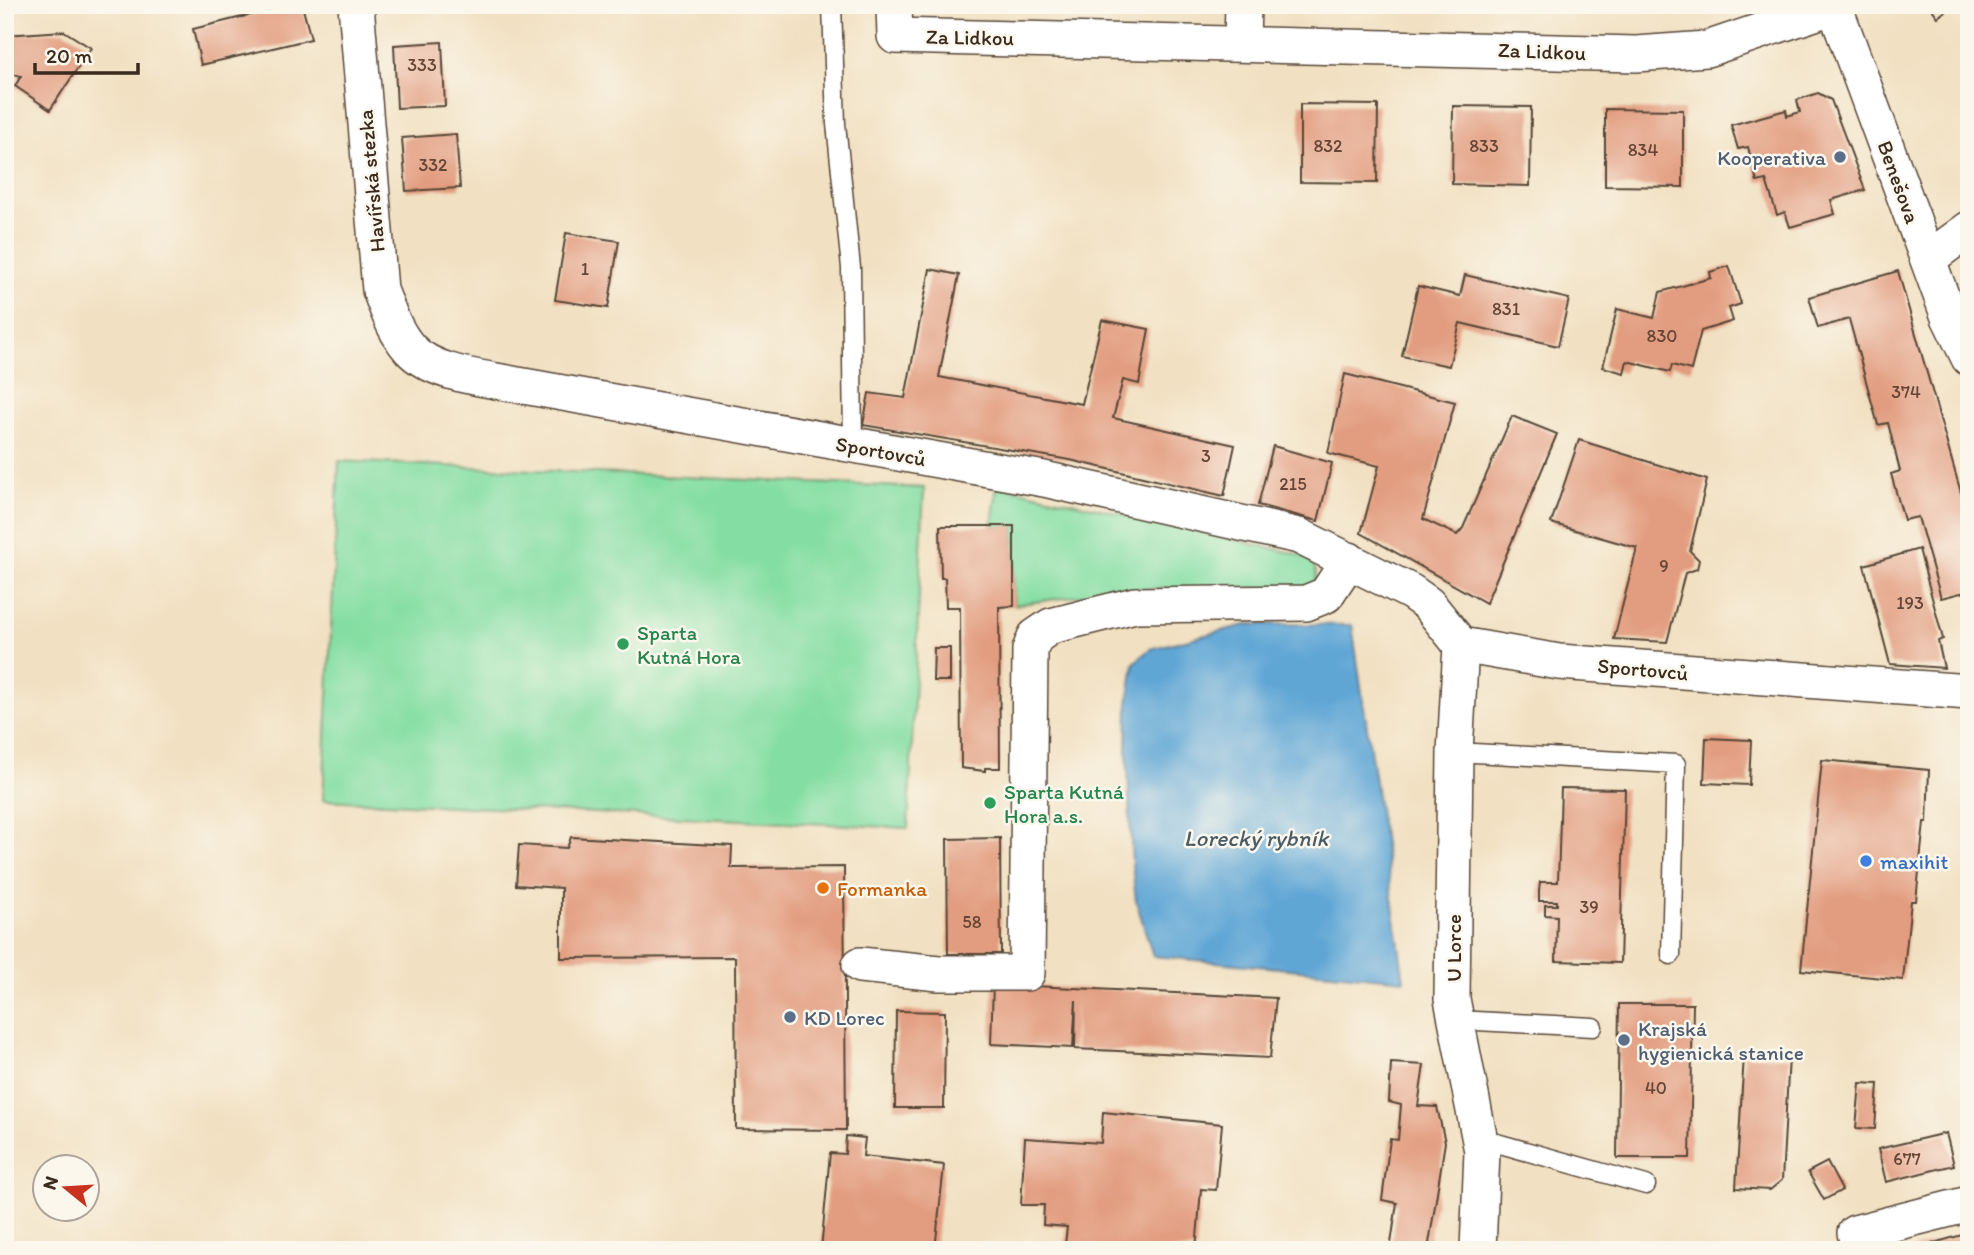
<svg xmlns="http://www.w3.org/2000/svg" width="1974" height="1255" viewBox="0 0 1974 1255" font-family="Itim,sans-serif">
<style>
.green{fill:#84dea3;stroke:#608460;stroke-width:2}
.water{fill:#5ea6d5;stroke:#4c687a;stroke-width:2}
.building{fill:#e29c7f}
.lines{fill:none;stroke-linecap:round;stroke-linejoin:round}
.service-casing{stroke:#564536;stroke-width:21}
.minor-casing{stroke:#564536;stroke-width:38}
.service{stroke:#fff;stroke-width:18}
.minor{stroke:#fff;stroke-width:35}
.service-dot{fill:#5c6f8a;stroke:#fbf7ec;stroke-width:2.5}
.leisure-dot{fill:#2e9e5b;stroke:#fbf7ec;stroke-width:2.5}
.shop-dot{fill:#3f7fe0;stroke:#fbf7ec;stroke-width:2.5}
.food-dot{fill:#e8710a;stroke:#fbf7ec;stroke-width:2.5}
.labels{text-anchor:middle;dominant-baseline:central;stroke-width:5;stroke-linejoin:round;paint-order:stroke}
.number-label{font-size:18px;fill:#654636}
.street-label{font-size:21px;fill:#3b2a1e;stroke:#fbf7ec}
.service-label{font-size:21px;fill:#4e5e75;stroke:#fbf7ec;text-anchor:start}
.leisure-label{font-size:21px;fill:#27864d;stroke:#fbf7ec;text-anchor:start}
.shop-label{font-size:21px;fill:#366cbe;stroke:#fbf7ec;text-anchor:start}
.food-label{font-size:21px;fill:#c56008;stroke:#fbf7ec;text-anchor:start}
.water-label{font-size:23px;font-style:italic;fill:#495c67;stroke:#fbf7ec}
</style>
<rect width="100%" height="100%" fill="#fbf7ec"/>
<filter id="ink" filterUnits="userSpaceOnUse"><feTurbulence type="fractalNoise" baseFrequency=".0143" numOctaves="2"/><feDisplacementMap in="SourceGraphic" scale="14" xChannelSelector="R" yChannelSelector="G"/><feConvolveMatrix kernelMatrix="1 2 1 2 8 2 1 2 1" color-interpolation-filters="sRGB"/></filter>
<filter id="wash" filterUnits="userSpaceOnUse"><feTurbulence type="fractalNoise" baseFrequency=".00686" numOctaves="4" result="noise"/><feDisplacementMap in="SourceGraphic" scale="28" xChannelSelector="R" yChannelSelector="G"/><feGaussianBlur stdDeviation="1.57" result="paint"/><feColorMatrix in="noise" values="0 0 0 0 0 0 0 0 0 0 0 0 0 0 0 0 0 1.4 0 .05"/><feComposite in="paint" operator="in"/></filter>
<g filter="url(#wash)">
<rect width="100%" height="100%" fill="#f1e0c1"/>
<path class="green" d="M339,461L924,488L908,828L323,800Z
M997,485L1301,555C1316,563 1320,572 1312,588L1125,589L1014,605V526H992Z"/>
<path class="water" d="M1249,624L1352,625L1404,980L1153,956L1136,901L1132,865L1127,751L1128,704L1134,663L1150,649Z"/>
<g id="blocks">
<path class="building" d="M291,5H302L311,39L201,65L193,29Z
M1929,5H1953L1938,17Z
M64,31L91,48L50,110L15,86L21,76L5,73V35Z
M442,42L445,106L397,108L394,45Z
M1818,93L1831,100L1865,190L1831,200L1835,214L1790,227L1785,212L1777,215L1766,180L1757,182L1748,147L1738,149L1731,125L1786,110L1787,116L1800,112L1797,100Z
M1300,104L1378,105L1377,183L1300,182Z
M1453,106L1531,107L1530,186L1452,184Z
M1605,109L1683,110V187L1605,186Z
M456,134L460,188L406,191L402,138Z
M566,233L619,241L608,308L555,300Z
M1729,266L1741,304L1729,308L1733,321L1701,331L1691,370L1672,365L1670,372L1627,361L1624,373L1603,367L1617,309L1654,318L1660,292L1711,278L1710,272Z
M930,269L959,275L939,377L1082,404L1102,320L1149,329L1139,384L1123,380L1113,418L1235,445L1224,496L1070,460L863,425L869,393L905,398Z
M1898,271L1969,521V591L1941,598L1918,517L1904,520L1891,474L1900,471L1888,423L1878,425L1849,319L1818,328L1809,297Z
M1465,275L1569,299L1558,346L1460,323L1449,366L1402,356L1418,286L1460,296Z
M1345,374L1455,402L1423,519L1457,535L1463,528L1512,416L1557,434L1486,603L1361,533L1379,466L1328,453Z
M1579,440L1707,480L1690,551L1699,560L1697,569L1685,573L1667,642L1614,639L1637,548L1551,523Z
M1273,446L1332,463L1318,521L1258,505Z
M940,526H1014V606L999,607L1000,768H985V771L961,768L960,607H946L945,578H941Z
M1919,549L1943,639L1938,641L1944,668L1890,664L1864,565Z
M934,648H950V681H933Z
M1706,738L1751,740L1749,785L1704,783Z
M1822,760L1929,770L1927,822H1924L1916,901H1911L1903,980L1801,970Z
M1561,788L1625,789L1620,963L1556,961L1557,916L1545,915V905H1557V901H1539V891L1540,882H1558Z
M571,837L732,846L731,868L844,867L846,1130L736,1129L735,957L561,958V888L516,885L519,845L567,848Z
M1000,838L1001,954H948L947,839Z
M993,984L1276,998L1270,1058L1075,1049L1076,1000L1073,1048L991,1044Z
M1619,1004H1693L1690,1158H1617Z
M896,1011L945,1012L944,1108H895Z
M1744,1055L1789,1057L1782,1180L1770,1190L1736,1188Z
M1391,1063L1424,1065L1418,1106L1437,1107L1445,1142L1428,1250H1390L1397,1203L1382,1200L1390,1139L1398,1140L1401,1105L1389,1102Z
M1860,1083L1878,1084L1875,1129L1856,1128Z
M1103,1112L1222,1124L1216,1190L1201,1189L1196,1250H1076V1245H1065L1067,1227L1043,1225L1044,1205H1021L1025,1138L1101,1143Z
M1946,1133L1954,1165L1886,1182L1878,1149Z
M846,1136L865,1138L863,1156L944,1165L935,1250H821L830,1153L845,1154Z
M1827,1162L1842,1190L1824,1200L1808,1172Z
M1969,1233V1250H1912V1249Z"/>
</g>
</g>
<g filter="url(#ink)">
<use href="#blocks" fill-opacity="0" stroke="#564536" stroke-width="2"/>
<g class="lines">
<defs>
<path id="service" d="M832,5L836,124L851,268L853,447
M1455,752L1676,764L1671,955
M1456,1020L1593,1027
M1479,1138L1646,1185"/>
<path id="minor" d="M356,5L380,290C388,311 395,332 410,349C434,375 485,378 518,385L1044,479L1299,536L1411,592L1428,604L1461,645L1559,662L1969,692
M894,5L895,36L1636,54L1707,49L1835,6
M1834,5L1949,317L1969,358
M1242,43L1243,5
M1928,259L1969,229
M1461,645L1455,752L1452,999L1482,1151L1478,1250
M860,965L939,973H1027L1030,650L1035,637L1051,626L1135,605L1306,603L1326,595L1349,560
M1855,1233L1969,1204"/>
</defs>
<use href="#service" class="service-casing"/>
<use href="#minor" class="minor-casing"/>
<use href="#service" class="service"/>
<use href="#minor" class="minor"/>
</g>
</g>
<g class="service-dot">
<circle cx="1840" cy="157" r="7"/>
<circle cx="790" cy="1017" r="7"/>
<circle cx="1624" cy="1040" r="7"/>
</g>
<g class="leisure-dot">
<circle cx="623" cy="644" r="7"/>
<circle cx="990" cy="803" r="7"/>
</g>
<circle class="shop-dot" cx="1866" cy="861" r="7"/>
<circle class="food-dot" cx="823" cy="888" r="7"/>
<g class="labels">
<g class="number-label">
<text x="422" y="65">333</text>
<text x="1328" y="146">832</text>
<text x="1484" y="146">833</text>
<text x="1643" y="150">834</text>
<text x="433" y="165">332</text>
<text x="585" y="269">1</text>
<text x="1506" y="309">831</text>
<text x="1662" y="336">830</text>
<text x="1906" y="392">374</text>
<text x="1206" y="456">3</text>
<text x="1293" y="484">215</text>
<text x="1664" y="566">9</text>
<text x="1910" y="603">193</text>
<text x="1589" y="907">39</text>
<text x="972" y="922">58</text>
<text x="1656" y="1088">40</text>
<text x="1907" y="1159">677</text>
</g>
<g class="street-label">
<text transform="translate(970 37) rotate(1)">Za Lidkou</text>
<text transform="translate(1542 51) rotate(2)">Za Lidkou</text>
<text transform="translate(371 181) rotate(-95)">Havířská stezka</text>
<text transform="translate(1899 182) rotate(70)">Benešova</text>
<text transform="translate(881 451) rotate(10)">Sportovců</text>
<text transform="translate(1643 669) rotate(5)">Sportovců</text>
<text transform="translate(1453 948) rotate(-90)">U Lorce</text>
</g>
<g class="service-label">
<text x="1826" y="157" text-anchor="end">Kooperativa</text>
<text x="804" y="1017">KD Lorec</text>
<text x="1638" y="1028">Krajská<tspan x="1638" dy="24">hygienická stanice</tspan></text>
</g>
<g class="leisure-label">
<text x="637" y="632">Sparta<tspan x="637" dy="24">Kutná Hora</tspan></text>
<text x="1004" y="791">Sparta Kutná<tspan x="1004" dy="24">Hora a.s.</tspan></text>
</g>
<g class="shop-label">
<text x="1880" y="861">maxihit</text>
</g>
<g class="food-label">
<text x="837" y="888">Formanka</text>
</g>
<g class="water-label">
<text x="1256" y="838">Lorecký rybník</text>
</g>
</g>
<rect width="1974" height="1255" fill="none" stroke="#fbf7ec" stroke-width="28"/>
<g transform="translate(66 1188) rotate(288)"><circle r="33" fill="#fbf7ec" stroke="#aea59a" stroke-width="2"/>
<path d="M0-5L12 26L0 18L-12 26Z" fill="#c8321e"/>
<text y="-10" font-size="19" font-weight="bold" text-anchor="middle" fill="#3b2a1e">N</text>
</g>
<path d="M35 63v10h103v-10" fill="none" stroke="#3b2a1e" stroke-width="3.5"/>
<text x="46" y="63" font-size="21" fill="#3b2a1e" stroke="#fbf7ec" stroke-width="5" paint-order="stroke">20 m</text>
</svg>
